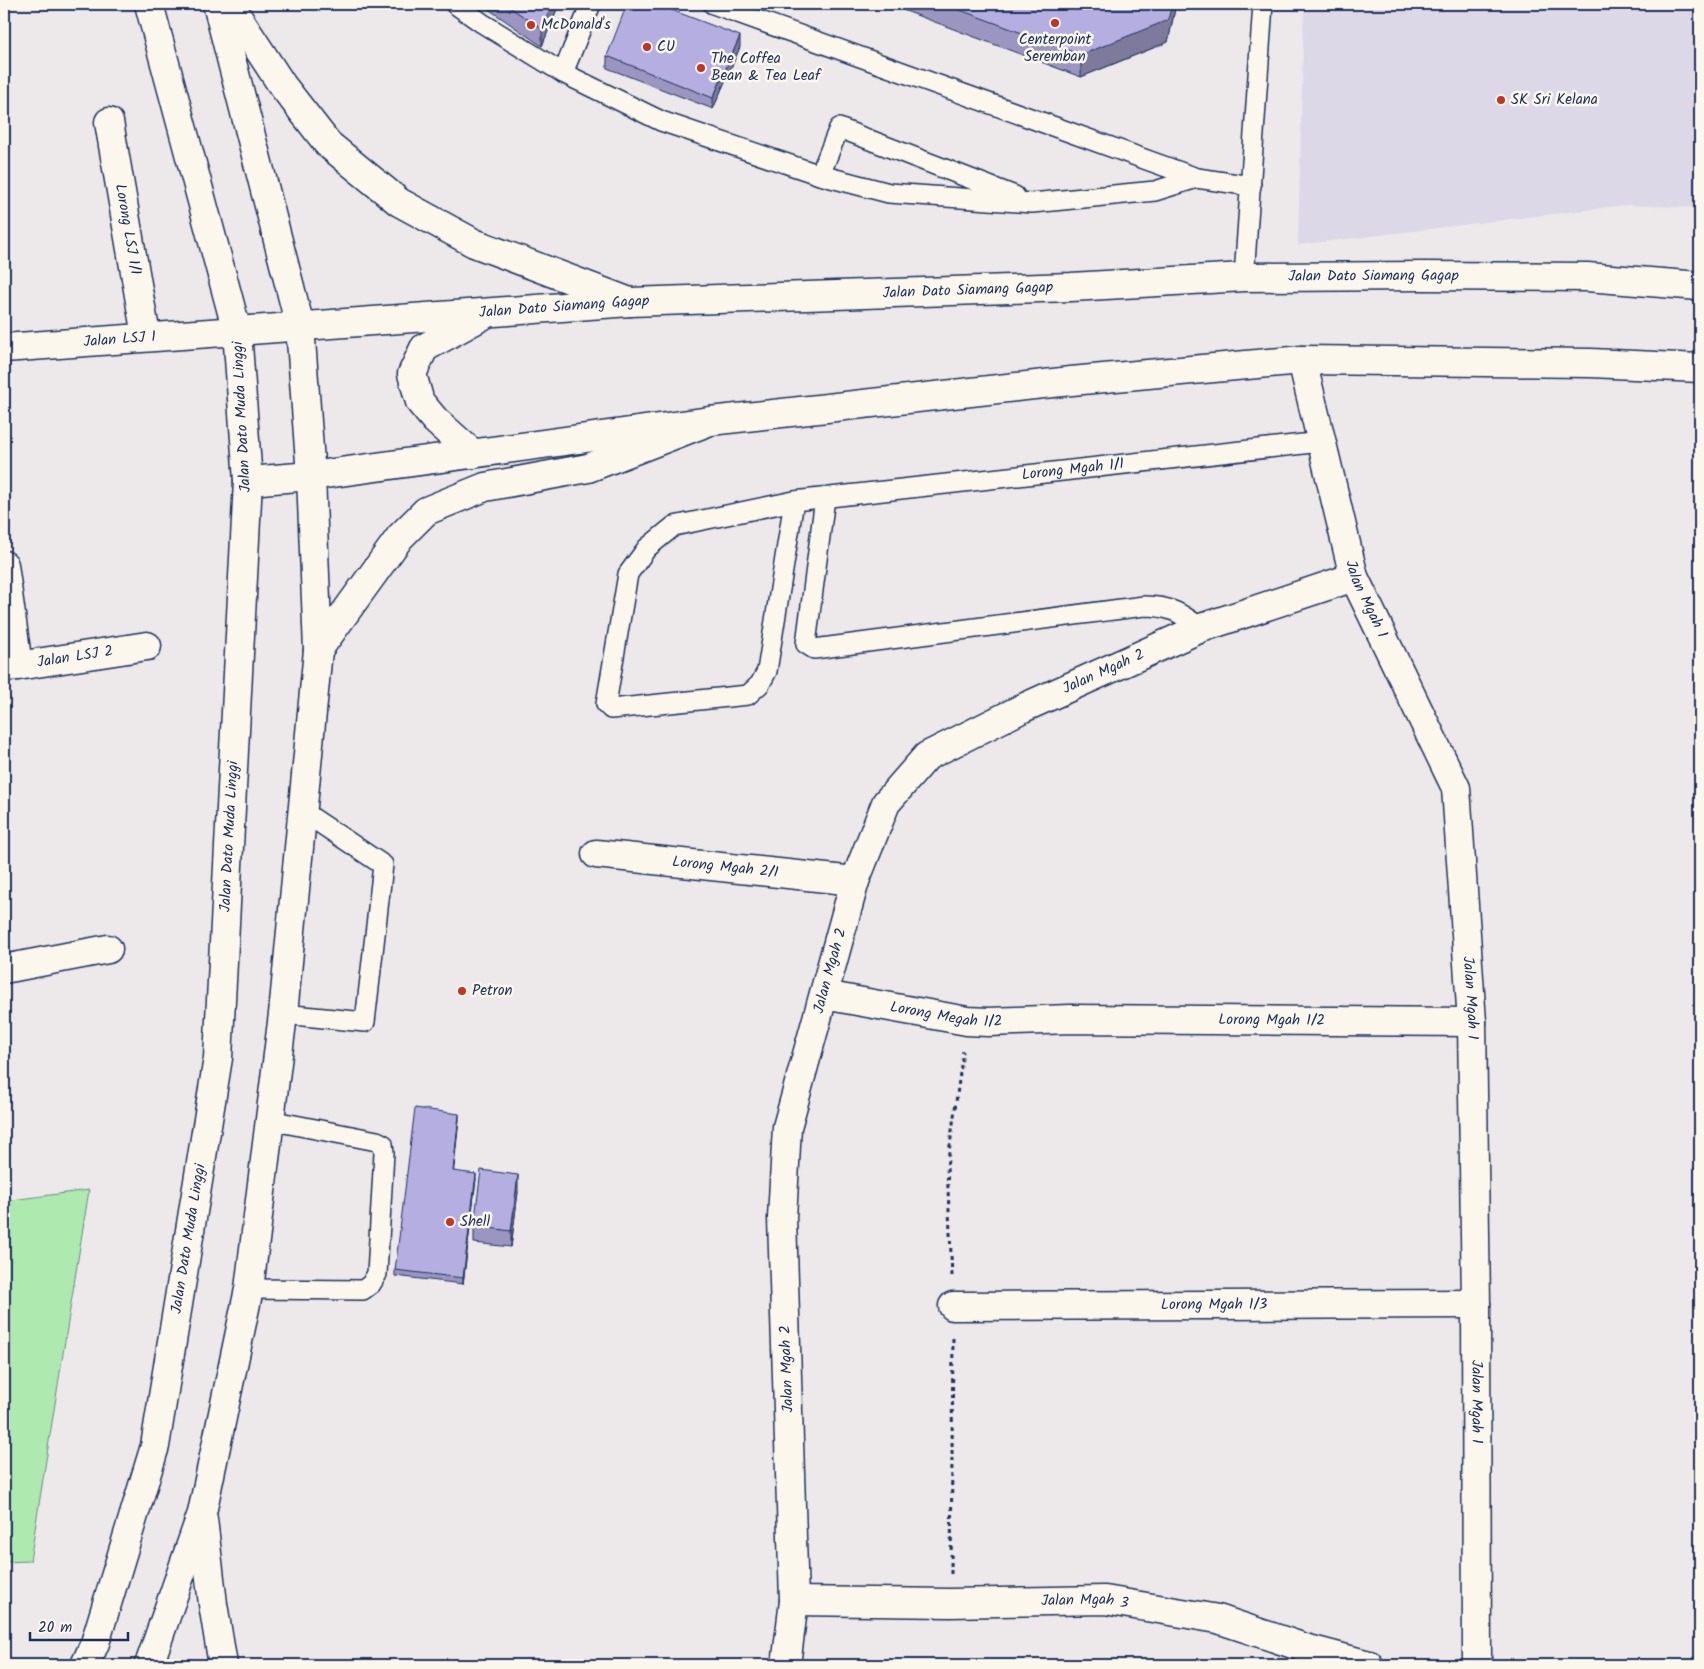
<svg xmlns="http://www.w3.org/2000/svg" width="1704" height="1669" viewBox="0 0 1704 1669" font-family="Kalam,sans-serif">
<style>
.built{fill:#dcd8e7}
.green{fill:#aee9af;stroke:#648c86}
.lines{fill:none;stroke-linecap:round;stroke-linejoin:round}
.service-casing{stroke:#1b2f5e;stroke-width:22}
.minor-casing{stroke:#1b2f5e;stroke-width:31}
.secondary-casing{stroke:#1b2f5e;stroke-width:31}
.trunk-casing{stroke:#1b2f5e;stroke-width:31}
.path{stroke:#1b2f5e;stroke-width:3;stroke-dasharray:4 4;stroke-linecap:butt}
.service{stroke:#fbf7ec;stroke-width:19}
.minor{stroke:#fbf7ec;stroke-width:28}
.secondary{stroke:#fbf7ec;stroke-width:28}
.trunk{stroke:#fbf7ec;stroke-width:28}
.wall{fill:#9b96c1;stroke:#1b2f5e}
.shaded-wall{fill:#7e7a9d;stroke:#1b2f5e}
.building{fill:#b4afe0;stroke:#1b2f5e}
.poi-dot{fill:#c8321e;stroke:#fbf7ec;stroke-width:2}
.labels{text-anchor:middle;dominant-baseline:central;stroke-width:5;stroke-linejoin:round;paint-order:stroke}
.poi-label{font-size:15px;fill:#1b2f5e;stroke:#fbf7ec;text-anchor:start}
.street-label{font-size:15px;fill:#1b2f5e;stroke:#fbf7ec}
</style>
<rect width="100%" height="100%" fill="#ede9ea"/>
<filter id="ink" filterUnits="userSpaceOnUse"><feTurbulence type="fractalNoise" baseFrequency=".02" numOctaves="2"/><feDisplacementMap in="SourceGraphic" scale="10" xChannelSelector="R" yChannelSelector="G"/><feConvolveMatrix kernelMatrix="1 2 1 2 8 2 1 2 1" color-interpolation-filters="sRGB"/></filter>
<g filter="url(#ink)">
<path class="built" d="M1304,4H1700V208L1627,205L1298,245Z"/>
<path class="green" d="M89,1190L30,1561L4,1562V1201Z"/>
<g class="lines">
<defs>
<g id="service">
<path d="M455,4L482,23L563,73L661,121L820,175L889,193L1032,203L1155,191L1197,178"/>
<path d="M713,4L1197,178L1251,186"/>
<path d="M563,73L591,4"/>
<path d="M820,175L839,128L1015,196"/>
<path d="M1244,277L1263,4"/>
<path d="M825,498L806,644L814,649L1144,606C1170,606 1181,613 1201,628"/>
<path id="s1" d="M794,501L767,671L760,684L748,695L611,709L606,704L628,574L647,548L674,526L794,501L1321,442"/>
<path d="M283,1014L365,1022L383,865L302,811"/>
<path d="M249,1289L363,1290L371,1284L377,1274L384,1153L383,1144L377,1141L269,1120"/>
</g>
<g id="minor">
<path id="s2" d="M109,122L146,336"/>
<path id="s3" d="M4,348L237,331"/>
<path id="s4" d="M1302,360L1354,577L1456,788L1472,1022L1476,1304L1477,1665"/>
<path d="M4,565L18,666"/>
<path id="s5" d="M4,668L147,646"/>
<path id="s6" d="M596,854L855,881"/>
<path d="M4,969L108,949"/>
<path id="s7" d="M824,995L967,1021L988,1022L1070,1019L1472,1022"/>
<path id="s8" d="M953,1306L1476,1304"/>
<path id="s9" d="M794,1601L950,1603L1105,1600L1218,1619L1305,1648L1369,1665"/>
<path id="s10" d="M786,1665L794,1601L782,1218L787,1127L855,881L886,803L927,756L1023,708L1201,628L1354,577"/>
</g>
<g id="secondary">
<path id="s11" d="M237,331L630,302L1071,287L1244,277L1424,276L1587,277L1700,286"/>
<path d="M473,454L435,420L420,402L412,374L424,348L482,316"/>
<path d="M248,481L311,476L710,421L1071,381L1302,360L1591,363L1700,368"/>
</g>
<g id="trunk">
<path d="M229,4L282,85L328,144L399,202L474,243L630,302"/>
<path d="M318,650L400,537L426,511L485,487L588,468L710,421"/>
<path d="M203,1519L213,1604L223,1665"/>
<path id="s12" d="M85,1665L95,1643L155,1446L218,1058L248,481L237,331L149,4"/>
<path d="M149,1665L202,1513L249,1289L283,1014L318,650L311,476L300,326L217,4"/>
</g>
</defs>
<use href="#service" class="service-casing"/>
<use href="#minor" class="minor-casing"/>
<use href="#secondary" class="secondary-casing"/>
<use href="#trunk" class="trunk-casing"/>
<path class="path" d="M952,1276L947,1167L963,1051
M951,1574L953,1335"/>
<use href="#service" class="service"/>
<use href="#minor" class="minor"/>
<use href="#secondary" class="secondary"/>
<use href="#trunk" class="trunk"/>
</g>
<path class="wall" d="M481,4H559L542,46Z
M887,4H1176L1168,42L1081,77Z
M740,47L713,109L607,68V56Z
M459,1119L453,1171L476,1179L463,1284L395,1276V1270Z
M518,1192L511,1247L474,1243V1226Z"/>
<path class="shaded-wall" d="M552,4H559L542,46V29Z
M1172,4H1176L1168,42L1081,77V55Z
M740,36V47L713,109V98Z
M459,1114V1119L453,1177V1171Z
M476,1174V1179L463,1284V1278Z
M518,1175V1192L511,1247V1231Z"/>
<path class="building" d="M505,4H552L542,29Z
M627,4H656L740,36L713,98L607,56Z
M944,4H1172L1168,20L1081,55Z
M415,1108L459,1114L453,1171L476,1174L463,1278L395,1270Z
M481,1170L518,1175L511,1231L474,1226Z"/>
</g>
<g class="poi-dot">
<circle cx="1055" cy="23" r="5"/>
<circle cx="531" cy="25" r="5"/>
<circle cx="647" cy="47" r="5"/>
<circle cx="701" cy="68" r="5"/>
<circle cx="1501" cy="100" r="5"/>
<circle cx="462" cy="991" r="5"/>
<circle cx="450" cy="1222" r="5"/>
</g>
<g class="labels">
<g class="poi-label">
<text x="541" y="25">McDonald's</text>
<text x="1055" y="40" text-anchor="middle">Centerpoint<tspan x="1055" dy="17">Seremban</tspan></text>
<text x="657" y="47">CU</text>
<text x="711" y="59">The Coffea<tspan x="711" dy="17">Bean &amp; Tea Leaf</tspan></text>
<text x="1511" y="100">SK Sri Kelana</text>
<text x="472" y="991">Petron</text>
<text x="460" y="1222">Shell</text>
</g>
<g class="street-label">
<text stroke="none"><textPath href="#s2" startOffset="109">Lorong LSJ 1/1</textPath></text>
<text stroke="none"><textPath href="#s11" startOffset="1138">Jalan Dato Siamang Gagap</textPath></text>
<text stroke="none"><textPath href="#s11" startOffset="732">Jalan Dato Siamang Gagap</textPath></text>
<text stroke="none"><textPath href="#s11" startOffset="328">Jalan Dato Siamang Gagap</textPath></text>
<text stroke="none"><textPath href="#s3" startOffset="116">Jalan LSJ 1</textPath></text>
<text transform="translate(242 417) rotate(-93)">Jalan Dato Muda Linggi</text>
<text stroke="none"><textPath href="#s1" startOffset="950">Lorong Mgah 1/1</textPath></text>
<text stroke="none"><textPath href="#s4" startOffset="248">Jalan Mgah 1</textPath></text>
<text stroke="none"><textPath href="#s5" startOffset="72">Jalan LSJ 2</textPath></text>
<text stroke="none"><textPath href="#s10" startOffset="1136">Jalan Mgah 2</textPath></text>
<text stroke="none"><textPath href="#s12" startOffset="845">Jalan Dato Muda Linggi</textPath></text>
<text stroke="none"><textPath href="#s6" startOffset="130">Lorong Mgah 2/1</textPath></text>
<text stroke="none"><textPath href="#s10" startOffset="701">Jalan Mgah 2</textPath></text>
<text stroke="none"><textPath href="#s4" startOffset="668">Jalan Mgah 1</textPath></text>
<text stroke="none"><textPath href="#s7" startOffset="124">Lorong Megah 1/2</textPath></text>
<text stroke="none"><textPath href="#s7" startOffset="450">Lorong Mgah 1/2</textPath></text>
<text stroke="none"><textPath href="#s12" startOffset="440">Jalan Dato Muda Linggi</textPath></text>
<text stroke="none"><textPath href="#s8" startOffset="261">Lorong Mgah 1/3</textPath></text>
<text transform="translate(787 1369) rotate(-92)">Jalan Mgah 2</text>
<text stroke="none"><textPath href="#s4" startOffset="1072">Jalan Mgah 1</textPath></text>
<text stroke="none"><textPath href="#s9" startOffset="291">Jalan Mgah 3</textPath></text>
</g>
</g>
<rect width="1704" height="1669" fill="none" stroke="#fbf7ec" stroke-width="20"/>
<rect x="10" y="10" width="1684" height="1649" fill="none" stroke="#1b2f5e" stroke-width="2" filter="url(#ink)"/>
<path d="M30 1632v8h98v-8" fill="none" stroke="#1b2f5e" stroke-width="2.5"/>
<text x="38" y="1632" font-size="15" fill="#1b2f5e" stroke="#fbf7ec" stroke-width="4" paint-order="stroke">20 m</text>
</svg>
